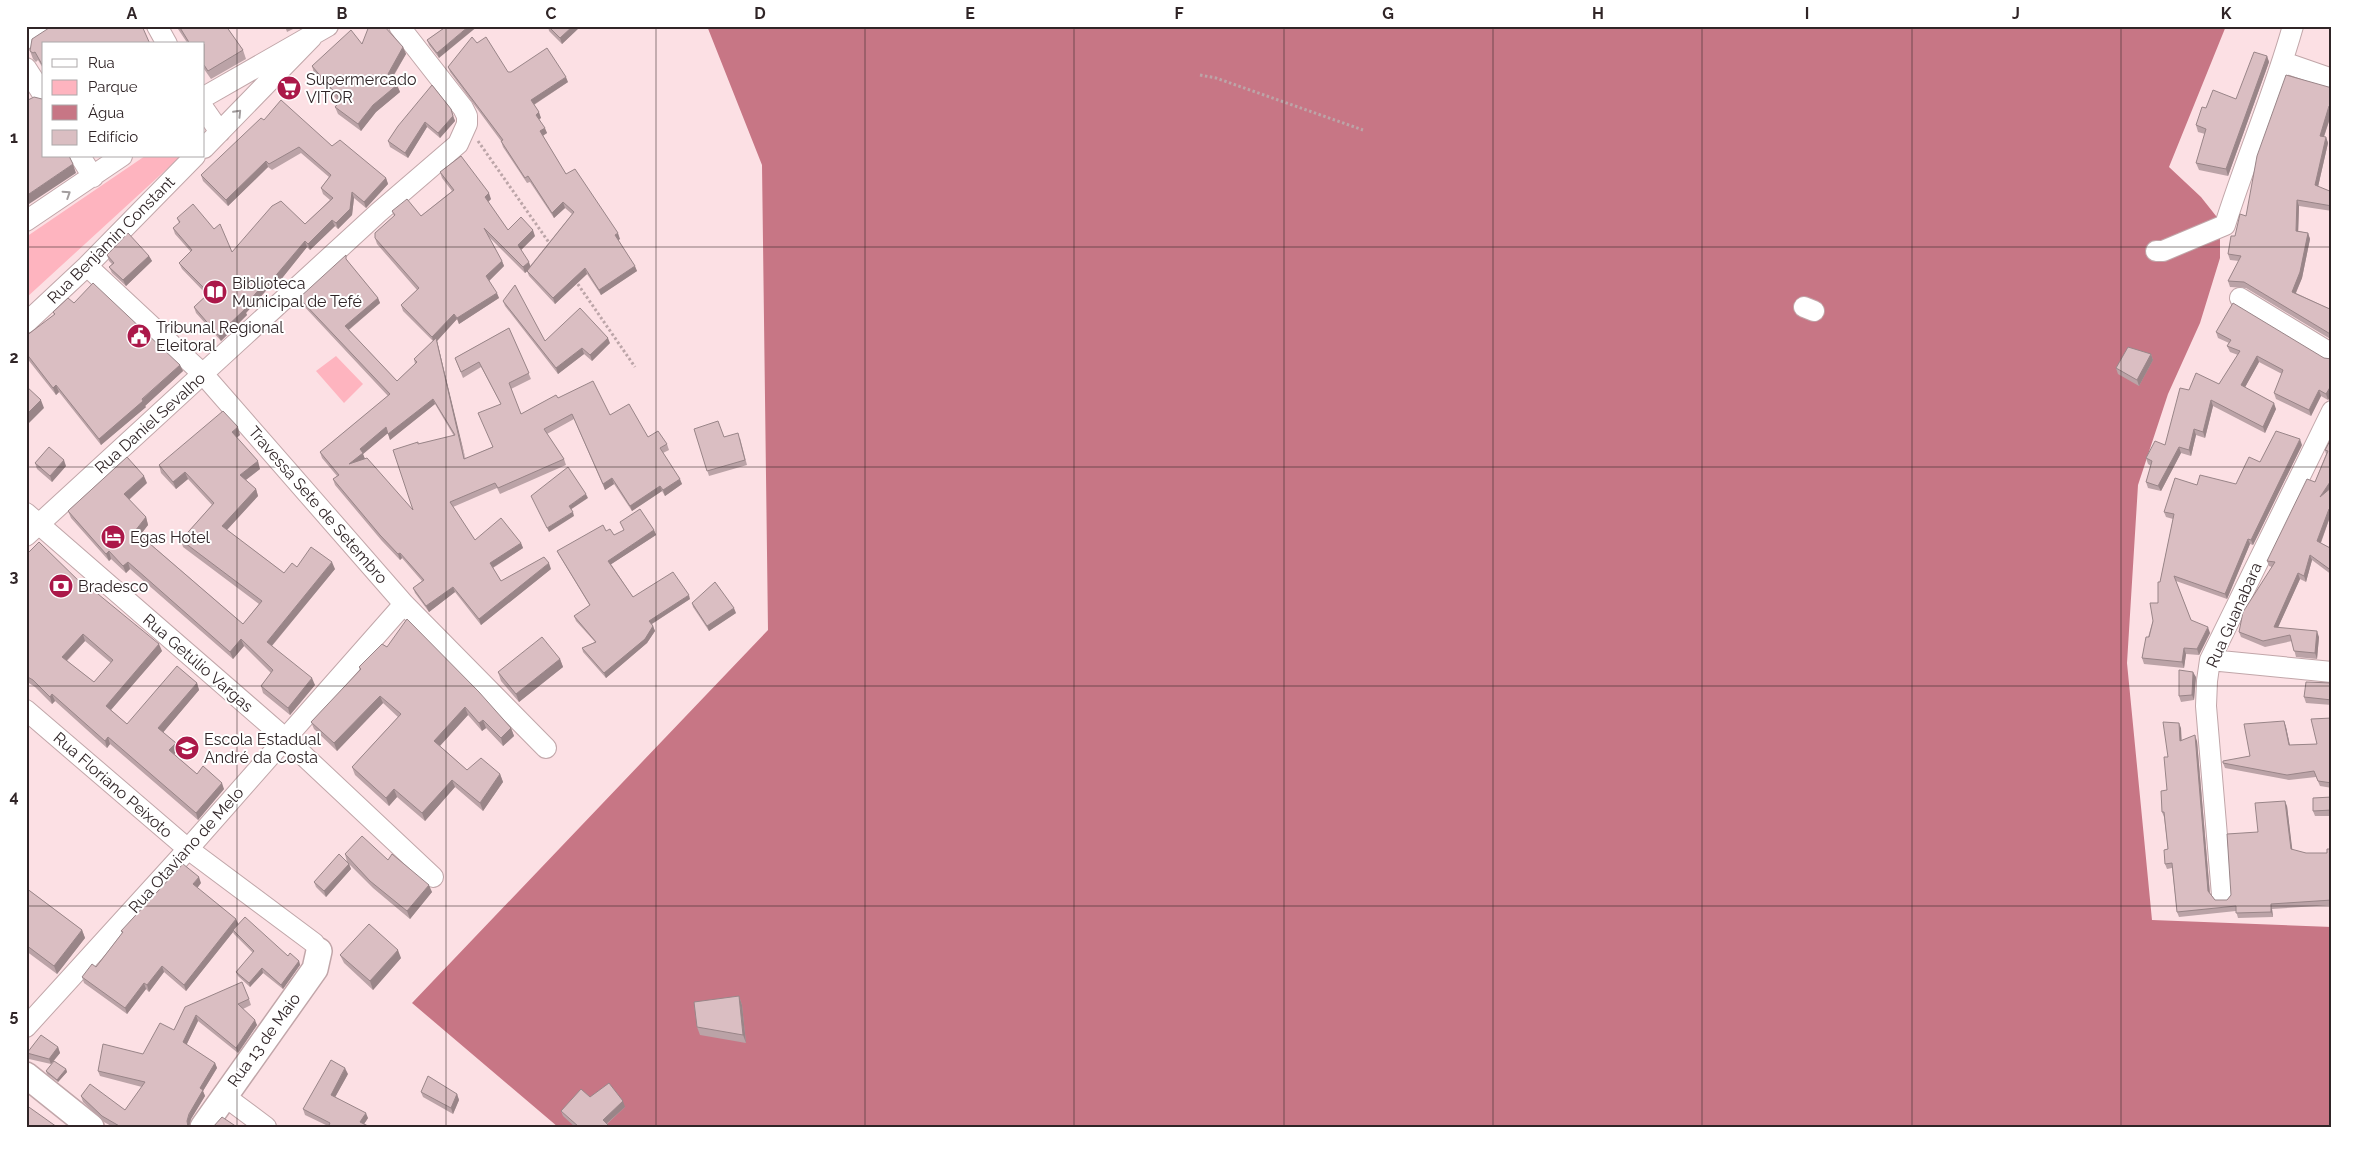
<svg xmlns="http://www.w3.org/2000/svg" width="2358" height="1153" viewBox="0 0 2358 1153" font-family="Raleway,sans-serif">
<style>
.green{fill:#feb4bf}
.water{fill:#c77685}
.lines{fill:none;stroke-linecap:round;stroke-linejoin:round}
.minor-casing{stroke:#c1a6a9;stroke-width:22}
.tertiary-casing{stroke:#c1a6a9;stroke-width:28}
.path{stroke:#bca5a8;stroke-width:3;stroke-dasharray:2.5 2.5;stroke-linecap:butt}
.minor{stroke:#fff;stroke-width:20}
.tertiary{stroke:#fff;stroke-width:25}
.wall{fill:#bba3a7;fill-rule:evenodd}
.shaded-wall{fill:#998588}
.building{fill:#dabec2;stroke:#998588;fill-rule:evenodd}
.oneway{stroke:#a29d9e}
.grid{fill:none;stroke:#302527;stroke-width:1;stroke-opacity:0.55}
.labels{text-anchor:middle;dominant-baseline:central;stroke-width:4;stroke-linejoin:round;paint-order:stroke}
.poi-label{font-size:16px;fill:#302527;stroke:#fff;text-anchor:start}
.street-label{font-size:16px;fill:#302527;stroke:#fff}
.neatline{fill:none;stroke:#302527;stroke-width:2}
.grid-label{font-size:16px;text-anchor:middle;font-weight:bold;fill:#302527}
</style>
<rect width="100%" height="100%" fill="#fce0e4"/>
<path class="green" d="M145,156H181L26,298V237Z
M336,356L363,384L344,403L316,371Z"/>
<path class="water" d="M707,26H2226L2169,167L2201,197L2220,221V258L2200,323L2168,394L2138,485L2127,663L2152,920L2332,927V1127H558L412,1003L768,630L762,165Z"/>
<g class="lines">
<defs>
<path id="minor" d="M157,26L167,44
M2283,62L2332,79
M26,68L44,96
M204,97L328,26
M204,109L220,132
M204,148L312,37
M80,156L93,177
M26,221L122,156
M2156,251H2163L2225,225C2246,158 2274,94 2293,26
M87,266L203,374L404,604L546,748
M2240,298L2332,354
M1804,307L1814,311
M26,323L87,266L195,156
M26,513L286,739L433,877
M26,536L379,212L458,144L467,124V116L463,108L399,26
M2210,660L2332,672
M26,710L188,849L314,943L319,951
M2222,895L2206,706L2207,681L2210,660L2332,411
M26,1027L188,849L404,604
M223,1095L266,1127"/>
<path id="tertiary" d="M26,36L45,26
M26,1075L91,1127
M203,1127L315,969L319,951"/>
</defs>
<use href="#minor" class="minor-casing"/>
<use href="#tertiary" class="tertiary-casing"/>
<path class="path" d="M1200,75L1216,78L1363,130
M478,141L550,244
M575,280L635,367"/>
<use href="#minor" class="minor"/>
<use href="#tertiary" class="tertiary"/>
</g>
<path class="wall" d="M52,26L150,44H44V70L38,60L36,62L33,59L30,51Z
M176,26H226L243,50L246,59L211,79L204,69V44H188Z
M285,26H299L287,32Z
M447,26L439,58L429,45L427,40Z
M548,26H581L562,44L549,31Z
M477,43L508,72L568,82L534,105L541,118L539,119L547,133L543,136L566,174L620,239L618,240L637,271L601,295L587,274L555,304L529,276L527,271L525,273L488,236L502,261L504,266L489,281L499,298L459,324L457,319L437,341L465,459L492,447L501,404L481,367L463,378L455,358L509,328L531,379L511,389L521,414L558,398L610,415L648,437L667,444L669,450L663,453L682,484L665,496L662,491L632,511L614,484L605,490L574,419L547,434L564,459L566,465L500,494L497,488L453,507L475,540L521,543L523,548L493,568L501,581L551,569L481,625L455,592L429,612L415,593L413,588L422,581L402,558L400,560L382,541L335,485L333,479L337,476L322,458L320,452L388,396L301,303L299,298L348,260V262L378,298L380,303L349,330L397,381L415,364L414,359L433,341L403,311L401,305L417,290L377,244L375,238L394,216L392,211L421,216L452,191L442,178L440,172L491,199L488,202L508,230L535,236L521,250L530,266L572,214L565,208L554,218L530,182L527,183L503,147L501,141L450,72L448,67ZM435,404L454,436L418,444L413,510L365,459L363,454L388,433L390,440Z
M362,44L403,47L406,54L392,79L397,85L400,92L376,112L361,131L338,114L335,107L339,102L314,73L312,66Z
M2267,56L2269,62L2228,176L2199,170L2196,163L2205,134L2198,132L2196,125L2206,108L2236,99Z
M2332,88V112L2324,137H2326L2328,143L2318,187L2332,192V211L2299,206L2298,231L2308,233L2310,239L2302,278L2296,293L2332,310V340L2246,288L2230,287L2228,281L2239,261L2230,260L2228,254L2235,236L2246,216Z
M451,109L455,121L440,138L427,127L408,158L390,147L388,141Z
M264,120L332,146L386,178L388,184L366,208L354,198L352,215L338,229L335,226L310,250L307,247L275,287L272,284L246,313L247,315L221,341L196,313L194,307L207,295L182,269L179,263L191,252L175,234L173,228L179,223L177,218L232,252L305,224L330,200L323,194L321,188L329,177L301,153L272,170L268,167L228,206L203,181L201,175Z
M107,255L149,256L152,261L126,286L112,273L109,267L112,264L109,261Z
M503,301L545,341L610,343L592,361L584,354L558,374L505,306Z
M74,303L180,365L183,371L145,406L146,407L101,445L59,392L56,395L26,357V336L54,315L53,312Z
M2216,332L2324,358L2332,359V394L2328,400L2321,396L2311,416L2276,399L2274,393L2282,374L2259,362L2245,387L2276,409L2265,433L2213,406L2205,438L2196,435L2191,456L2181,453L2161,491L2148,488L2146,482L2151,466L2148,464L2146,458L2165,445L2189,390L2219,384L2238,355L2230,352L2227,346L2229,343L2218,338Z
M2151,354L2153,360L2139,386L2118,374L2116,368Z
M694,429L724,437L740,438L747,465L709,476Z
M240,435L236,438L260,469L246,480L256,489L258,496L227,530L284,573L297,567L335,569L272,646L315,685L290,715L263,693L261,686L271,673L244,646L233,659L130,569L126,573L111,559L109,561L71,518L68,511L147,483L129,500L146,517L148,525L140,535L243,624L259,604L183,547L181,540L212,505L188,479L176,489L161,473L159,465Z
M2332,437V515L2331,514L2321,543L2332,549V575L2312,560L2306,582L2300,579L2278,627L2319,637L2317,659L2296,657L2292,641L2265,647L2241,637L2239,632L2272,567L2269,566L2267,561L2315,482L2326,454L2325,450Z
M2302,445L2253,545L2250,544L2227,599L2176,581L2191,620L2210,633L2199,655L2186,654L2184,668L2144,664L2142,658L2158,603L2160,582L2173,519L2166,517L2164,512L2197,485L2236,484L2260,462Z
M35,463L66,466L52,482L37,469Z
M654,530L656,535L611,564L633,597L690,599L652,624L655,631L647,643L606,678L583,652L582,648L595,642L576,621L574,616L590,606L559,555L557,551L606,531L614,535Z
M26,555L85,587L162,651L111,710L127,724L197,683L199,690L163,732L178,750L174,754L197,774L224,789L198,820L110,744L107,748L55,701L52,704L35,687L26,681ZM85,641L111,663L94,682L67,661Z
M692,603L736,613L709,631L693,607Z
M382,644L511,728L514,736L503,746L486,728L482,731L468,715L440,746L467,770L500,774L503,782L483,811L455,787L425,821L397,797L389,806L355,775L352,767L398,717L383,703L337,751L314,729L311,722L360,671L359,667Z
M560,659L563,667L519,702L501,681L498,672Z
M2196,677L2194,700L2181,702L2179,696Z
M2332,683V705L2306,703L2304,697Z
M2332,718V788L2320,786L2316,777L2289,780L2225,768L2223,763L2250,756L2284,721L2286,727L2290,745L2317,744Z
M2181,728V740L2197,741L2210,893L2215,900H2227L2231,895L2258,832L2287,806L2292,850L2306,853H2327L2332,849V905L2272,909L2273,917L2238,918L2236,911L2179,917L2177,912L2172,868L2167,869L2165,864L2168,849L2164,817L2162,812L2167,790L2168,757Z
M2332,797V816H2315L2313,811Z
M345,854L388,860L432,892L410,919L373,888L347,862Z
M349,864L351,869L326,897L316,887L314,882Z
M201,883L197,888L238,924L288,956L299,961L300,965L283,989L263,973L250,987L238,976L236,972L253,953L234,934L233,932L186,991L164,972L149,992L146,989L127,1014L84,983L82,977L96,967L122,933L121,931Z
M26,888L82,930L85,938L57,974L26,951Z
M340,955L401,958L373,990L344,963Z
M739,996L742,1005L746,1043L700,1035L697,1027Z
M249,999L251,1005L243,1009L257,1025L238,1053L198,1021L186,1045L215,1063L217,1068L203,1091L205,1096L191,1119L189,1127H113L104,1122L83,1102L81,1096L125,1110L142,1087L100,1076L98,1071L143,1054L174,1030L185,1007Z
M58,1047L60,1053L51,1064L29,1059L27,1053Z
M66,1069L67,1072L58,1082L47,1074L46,1071Z
M348,1074L335,1097L368,1118L364,1124L328,1126L305,1115L303,1109Z
M421,1092L457,1094L459,1100L453,1114L423,1097Z
M590,1097L625,1107L607,1124L610,1127H575L563,1116L561,1111Z"/>
<path class="shaded-wall" d="M469,26H478L439,58L437,53Z
M573,26H581L562,44L560,38Z
M403,47L406,54L390,81L388,74Z
M2267,56L2269,62L2228,176L2226,169Z
M566,77L568,82L533,105L531,100Z
M397,85L400,92L376,112L361,131L358,124L373,105Z
M2329,106L2332,112L2322,142L2320,136Z
M539,112L541,118L538,120L536,115Z
M453,116L455,121L440,138L438,133Z
M425,122L427,127L408,158L405,153Z
M545,128L547,133L542,136L540,131Z
M2326,137L2328,143L2317,191L2315,185Z
M266,161L268,167L228,206L226,200Z
M73,164L76,173L26,206V196Z
M386,178L388,184L366,208L364,202Z
M352,192L354,198L352,215L338,229L336,223Z
M489,193L491,199L487,203L485,197Z
M2297,200L2299,206L2298,237L2296,231Z
M563,202L565,208L554,218L552,213Z
M332,220L335,226L310,250L308,244Z
M533,230L535,236L520,251L518,245Z
M618,233L620,239L617,241L615,235Z
M2308,233L2310,239L2302,278L2294,297L2292,292Z
M305,241L307,247L275,287L272,280Z
M149,256L152,261L126,286L123,280Z
M502,261L504,266L488,282L486,276Z
M529,262L531,268L525,273L523,267Z
M635,266L637,271L601,295L599,290Z
M585,268L587,274L555,304L553,298Z
M269,278L272,284L246,313L247,315L221,341L218,335Z
M497,293L499,298L459,324L457,318Z
M378,298L380,303L347,331L345,326Z
M454,314L457,319L437,341L467,465L432,337Z
M608,338L610,343L592,361L590,355Z
M582,348L584,354L558,374L556,368Z
M2151,354L2153,360L2139,386L2137,380Z
M2257,356L2259,362L2243,391L2241,385Z
M180,365L183,371L145,406L146,407L101,445L99,439Z
M2332,384V394L2328,400L2326,394Z
M56,385L59,392L56,395L53,388Z
M2319,390L2321,396L2311,416L2309,410Z
M433,399L435,404L390,440L388,434Z
M41,400L44,408L26,426V415Z
M2211,400L2213,406L2205,438L2203,432Z
M2274,403L2276,409L2265,433L2263,427Z
M238,427L240,435L234,440L232,432Z
M386,427L388,433L363,454L365,459L349,464L360,449Z
M2194,429L2196,435L2191,456L2189,450Z
M2300,439L2302,445L2253,545L2251,540Z
M2179,447L2181,453L2161,491L2158,486Z
M64,460L66,466L52,482L50,476Z
M258,461L260,469L243,482L240,475Z
M185,472L188,479L176,489L173,482Z
M144,476L147,483L126,502L124,494Z
M612,478L614,484L605,490L603,484Z
M680,479L682,484L665,496L663,490Z
M2332,479V487L2320,497Z
M660,486L662,491L632,511L630,506Z
M256,489L258,496L224,533L222,526Z
M586,494L588,498L570,510L569,506Z
M2329,509L2331,514L2319,547L2317,541Z
M573,512L574,516L549,532L547,528Z
M146,517L148,525L138,538L135,531Z
M654,530L656,535L610,565L608,561Z
M2248,539L2250,544L2227,599L2225,594Z
M521,543L523,548L492,568L490,563Z
M109,551L111,559L109,561L106,554Z
M400,553L402,558L400,560L398,554Z
M2310,555L2312,560L2306,582L2304,576Z
M128,562L130,569L126,573L123,566Z
M332,562L335,569L269,649L267,642Z
M549,563L551,569L481,625L479,619Z
M2298,573L2300,579L2276,632L2274,627Z
M453,587L455,592L429,612L426,606Z
M689,595L690,599L650,625L649,621Z
M734,608L736,613L709,631L707,626Z
M653,626L655,631L647,643L606,678L604,673Z
M2208,627L2210,633L2199,655L2197,649Z
M2317,631L2319,637L2317,659L2315,653Z
M83,634L85,641L64,663L62,657Z
M241,639L244,646L233,659L230,652Z
M159,644L162,651L109,712L106,706Z
M2184,648L2186,654L2184,668L2182,662Z
M560,659L563,667L519,702L516,694Z
M2193,672L2196,677L2194,700L2192,695Z
M312,678L315,685L290,715L288,708Z
M197,683L199,690L161,735L158,728Z
M52,694L55,701L52,704L50,697Z
M380,696L383,703L337,751L334,743Z
M465,707L468,715L437,749L434,741Z
M483,720L486,728L482,731L479,723Z
M2284,721L2286,727L2291,751L2289,745Z
M2179,723L2181,728L2182,746L2180,741Z
M511,728L514,736L503,746L501,738Z
M2195,735L2197,741L2210,896L2208,891Z
M108,737L110,744L107,748L105,741Z
M176,743L178,750L172,757L169,750Z
M500,774L503,782L483,811L480,803Z
M452,780L455,787L425,821L422,813Z
M222,783L224,789L198,820L196,813Z
M394,789L397,797L389,806L386,798Z
M2285,801L2287,806L2293,855L2291,849Z
M349,864L351,869L326,897L324,891Z
M199,877L201,883L195,891L193,884Z
M429,885L432,892L410,919L407,911Z
M2271,904L2272,909L2273,917L2271,912Z
M236,919L239,925L233,930V932L186,991L184,985Z
M82,930L85,938L57,974L54,966Z
M398,950L401,958L373,990L370,981Z
M299,961L300,965L283,989L281,985Z
M162,966L164,972L149,992L147,985Z
M262,968L263,973L250,987L249,983Z
M144,983L146,989L127,1014L125,1008Z
M739,996L742,1005L746,1043L743,1035Z
M196,1015L198,1021L185,1048L183,1042Z
M255,1020L257,1025L238,1053L236,1048Z
M58,1047L60,1053L51,1064L49,1059Z
M215,1063L217,1068L203,1091L205,1096L191,1119L189,1127H188L187,1121L200,1088Z
M345,1068L348,1074L333,1101L331,1095Z
M66,1069L67,1072L58,1082L57,1080Z
M457,1094L459,1100L453,1114L451,1108Z
M623,1101L625,1107L605,1125L603,1120Z
M366,1113L368,1118L362,1127L360,1122Z"/>
<path class="building" d="M52,26H142L150,44H103V43L101,44H44V68L35,52L33,53L30,51L32,39Z
M179,26H226L243,50L208,71L204,65V44H190Z
M369,26H384L403,47L388,74L397,85L373,105L358,124L335,107L341,100L312,66L351,30L362,44Z
M447,26H469L437,53L427,40Z
M548,26H573L560,38Z
M472,37L477,43L486,37L508,72H511L547,48L566,77L531,100L539,112L536,115L545,128L540,131L566,174L575,169L618,233L615,235L635,266L599,290L585,268L553,298L527,271L574,212L563,202L552,213L528,176L525,178L501,141L503,140L448,67Z
M2254,52L2267,56L2226,169L2196,163L2206,129L2196,125L2202,107L2206,108L2213,90L2236,99Z
M2286,75L2332,88V107L2329,106L2320,136L2326,137L2315,185L2332,192V206L2297,200L2296,231L2308,233L2300,272L2292,292L2332,310V335L2244,282L2228,281L2241,256L2228,254L2231,236H2235L2240,214L2246,216L2257,156Z
M432,85L451,109L453,116L438,133L425,122L405,153L388,141L398,126Z
M34,97L42,99L44,98V156H69L73,164L26,196V101Z
M281,100L332,146L340,140L386,178L364,202L352,192L350,209L336,223L332,220L308,244L305,241L272,280L269,278L243,308L245,309L218,335L194,307L209,293L179,263L192,250L173,228L180,222L177,218L193,204L214,229L220,224L232,252L272,206L281,201L305,224L333,198L321,188L331,175L299,147L269,164L266,161L226,200L201,175L261,118L264,120Z
M461,156L489,193L485,197L508,230L521,217L533,230L518,245L529,262L523,267L484,228L502,261L486,276L497,293L457,318L454,314L432,337L401,305L419,288L375,238V233L395,215L392,211L407,199L421,216L454,190L440,172Z
M128,233L149,256L123,280L109,267L114,263L107,255Z
M346,255V259L378,298L345,326L397,381L417,362L414,359L436,338L464,459L493,447L478,413L501,404L479,362L461,372L455,358L509,328L529,373L509,383L521,414L556,395L558,398L593,381L610,415L629,404L648,437L658,431L667,444L660,448L680,479L663,490L660,486L630,506L612,478L603,484L572,414L544,429L564,459L498,488L495,483L450,502L475,540L501,518L521,543L490,563L501,581L544,557L549,563L479,619L453,587L426,606L413,588L424,580L400,553L398,554L380,535L333,479L339,475L320,452L390,394L299,298ZM433,399L455,435L418,444V442L393,450L413,510L367,458L349,464L363,453L360,449L386,427L388,434Z
M93,283L180,365L142,399L143,401L99,439L56,385L53,388L26,353V336L55,314L53,312L68,298L74,303Z
M515,285L545,341L580,308L608,338L590,355L582,348L556,368L503,301Z
M2233,303L2324,358L2332,359V384L2326,394L2319,390L2309,410L2274,393L2283,370L2257,356L2241,385L2274,403L2263,427L2211,400L2203,432L2194,429L2189,450L2179,447L2158,486L2146,482L2152,461L2146,458L2155,441L2165,445L2180,388L2189,390L2196,373L2219,384L2240,351L2227,346L2231,340L2216,332Z
M2128,347L2151,354L2137,380L2116,368Z
M26,386L41,400L26,415Z
M223,411L238,427L232,432L258,461L240,475L256,489L222,526L284,573L292,563L297,567L311,547L332,562L267,642L312,678L288,708L261,686L273,670L241,639L230,652L128,562L123,566L109,551L106,554L68,511L127,457L144,476L124,494L146,517L135,531L243,624L262,601L181,540L214,503L185,472L173,482L159,465Z
M718,421L724,437L738,433L745,460L707,471L694,429Z
M2276,431L2300,439L2251,540L2248,539L2225,594L2174,576L2191,620L2208,627L2197,649L2184,648L2182,662L2142,658L2146,637H2149L2153,621L2150,603H2158V582H2160L2174,514L2164,512L2175,478L2197,485L2200,475L2236,484L2249,457L2260,462Z
M2332,437V479L2320,497L2332,487V510L2329,509L2317,541L2332,549V571L2310,555L2304,576L2298,573L2274,627L2317,631L2315,653L2294,651L2290,635L2263,641L2239,632L2243,612L2275,562L2267,561L2307,479L2315,482L2328,451L2325,450Z
M49,447L64,460L50,476L35,463Z
M568,467L586,494L569,506L573,512L547,528L531,496Z
M640,509L654,530L608,561L633,597L673,572L689,595L649,621L653,626L645,639L604,673L582,648L596,642L574,616L590,605L557,551L603,525L606,531L610,529L614,535L624,530L620,522Z
M39,542L85,587L87,585L159,644L106,706L127,724L177,666L197,683L158,728L176,743L169,750L197,774L203,766L222,783L196,813L108,737L105,741L52,694L50,697L33,680L26,676V555ZM83,634L113,660L94,682L62,657Z
M715,582L734,608L707,626L692,603Z
M407,619L479,692L511,728L501,738L483,720L479,723L465,707L434,741L467,770L481,758L500,774L480,803L452,780L422,813L394,789L386,798L352,767L401,714L380,696L334,743L311,722L361,669L359,667L382,644L387,647Z
M542,637L560,659L516,694L498,672Z
M2179,670L2193,672L2192,695L2179,696Z
M2306,682L2332,683V700L2304,697Z
M2332,718V783L2318,781L2314,771L2287,775L2223,763V761L2250,756L2244,724L2284,721L2289,745L2317,744L2311,719Z
M2163,722L2179,723L2180,741L2195,735L2208,891L2215,900H2227L2231,895L2227,834L2258,832L2255,803L2285,801L2291,849L2306,853H2327V849H2332V900L2271,904V912L2236,913V906L2177,912L2172,863L2165,864L2164,850L2168,849L2164,812H2162L2161,791L2167,790L2164,757H2168Z
M2332,797V810L2313,811V798Z
M362,836L388,860L392,854L429,885L407,911L370,881L345,854Z
M339,854L349,864L324,891L314,882Z
M183,864L199,877L193,884L236,919L184,985L162,966L147,985L144,983L125,1008L82,977L92,964L96,967L123,932L121,931Z
M26,888L82,930L54,966L26,945Z
M245,917L288,956L290,953L299,961L281,985L262,968L249,983L236,972L254,951L233,930Z
M369,924L398,950L370,981L340,955Z
M242,982L249,999L238,1004L255,1020L236,1048L196,1015L183,1042L215,1063L200,1088L203,1090L189,1114L187,1121L188,1127H121L102,1116L81,1096L90,1084L125,1110L145,1082L98,1071L103,1044L143,1054L160,1023L174,1030L185,1007Z
M739,996L743,1035L697,1027L694,1002Z
M41,1035L58,1047L49,1059L27,1053Z
M331,1060L345,1068L331,1095L366,1113L360,1122L370,1127H328L330,1123L303,1109Z
M54,1061L66,1069L57,1080L46,1071Z
M428,1076L457,1094L451,1108L421,1092Z
M609,1083L623,1101L603,1120L610,1127H579L561,1111L581,1089L590,1097Z
M26,1105L57,1127H26Z
M222,1117L237,1127H213Z"/>
<defs><path id="oneway-chevron" d="M-2-3.5L2.5 0L-2 3.5" fill="none" stroke-width="1.6" stroke-linecap="round" stroke-linejoin="round" transform="scale(1.25)"/></defs>
<g class="oneway">
<use href="#oneway-chevron" transform="translate(238 113) rotate(-46)"/>
<use href="#oneway-chevron" transform="translate(67 194) rotate(-33)"/>
</g>
<path class="grid" d="M237,26V1127M446,26V1127M656,26V1127M865,26V1127M1074,26V1127M1284,26V1127M1493,26V1127M1702,26V1127M1912,26V1127M2121,26V1127M26,247H2332M26,467H2332M26,686H2332M26,906H2332"/>
<defs>
<symbol id="supermarket-disc" viewBox="-11 -11 22 22"><circle r="9.5" fill="#ab1849" stroke="#fff"/><path d="M-6-5.5h2.5l.6 2H6L4.5 2H-2.5L-4.4-4H-6ZM-1.5 3.2a1.3 1.3 0 1 0 .1 0ZM3 3.2a1.3 1.3 0 1 0 .1 0Z" fill="#fff"/></symbol>
<symbol id="library-disc" viewBox="-11 -11 22 22"><circle r="9.5" fill="#ab1849" stroke="#fff"/><path d="M-6-4Q-3-5.5-.7-3.5V5Q-3 3-6 4ZM6-4Q3-5.5 .7-3.5V5Q3 3 6 4Z" fill="#fff"/></symbol>
<symbol id="civic-disc" viewBox="-11 -11 22 22"><circle r="9.5" fill="#ab1849" stroke="#fff"/><path d="M-.6-6.5H3V-4.5H.6V-3L4-1V1h2V6H-6V1h2V-1L-.6-3ZM-1.2 2.5V6h2.4V2.5Z" fill="#fff"/></symbol>
<symbol id="hotel-disc" viewBox="-11 -11 22 22"><circle r="9.5" fill="#ab1849" stroke="#fff"/><path d="M-6-4.5h1.5V1H6V5H4.5V3h-9V5H-6ZM-4 0a1.8 1.8 0 1 1 3.6 0ZM.5 0V-2.5h3Q6-2.5 6 0Z" fill="#fff"/></symbol>
<symbol id="bank-disc" viewBox="-11 -11 22 22"><circle r="9.5" fill="#ab1849" stroke="#fff"/><path d="M-6-4H6V4H-6ZM0-2.3a2.3 2.3 0 1 0 0 4.6a2.3 2.3 0 1 0 0-4.6Z" fill="#fff"/></symbol>
<symbol id="school-disc" viewBox="-11 -11 22 22"><circle r="9.5" fill="#ab1849" stroke="#fff"/><path d="M0-5L7-2L0 1L-7-2ZM-4 1L0 2.5L4 1V4Q0 6-4 4Z" fill="#fff"/></symbol>
</defs>
<g fill-rule="evenodd">
<use href="#supermarket-disc" x="275" y="74" width="28" height="28"/>
<use href="#library-disc" x="201" y="278" width="28" height="28"/>
<use href="#civic-disc" x="125" y="322" width="28" height="28"/>
<use href="#hotel-disc" x="99" y="523" width="28" height="28"/>
<use href="#bank-disc" x="47" y="572" width="28" height="28"/>
<use href="#school-disc" x="173" y="734" width="28" height="28"/>
</g>
<g class="labels">
<g class="poi-label">
<text x="306" y="79">Supermercado<tspan x="306" dy="18">VITOR</tspan></text>
<text x="232" y="283">Biblioteca<tspan x="232" dy="18">Municipal de Tefé</tspan></text>
<text x="156" y="327">Tribunal Regional<tspan x="156" dy="18">Eleitoral</tspan></text>
<text x="130" y="537">Egas Hotel</text>
<text x="78" y="586">Bradesco</text>
<text x="204" y="739">Escola Estadual<tspan x="204" dy="18">André da Costa</tspan></text>
</g>
<g class="street-label">
<text transform="translate(111 240) rotate(-45)">Rua Benjamin Constant</text>
<text transform="translate(150 423) rotate(-42)">Rua Daniel Sevalho</text>
<text transform="translate(318 505) rotate(49)">Travessa Sete de Setembro</text>
<text transform="translate(2234 615) rotate(-66)">Rua Guanabara</text>
<text transform="translate(198 663) rotate(41)">Rua Getúlio Vargas</text>
<text transform="translate(113 785) rotate(41)">Rua Floriano Peixoto</text>
<text transform="translate(186 850) rotate(-48)">Rua Otaviano de Melo</text>
<text transform="translate(264 1040) rotate(-54)">Rua 13 de Maio</text>
</g>
</g>
<rect width="2358" height="1153" fill="none" stroke="#ffffff" stroke-width="55"/>
<rect x="42" y="42" width="162" height="115" fill="#ffffff" stroke="#aca8a9"/>
<rect x="52" y="59" width="25" height="8" fill="#ffffff" stroke="#aca8a9"/>
<text x="88" y="68" font-size="15" fill="#302527">Rua</text>
<rect x="52" y="80" width="25" height="15" fill="#feb4bf" stroke="#aca8a9"/>
<text x="88" y="92" font-size="15" fill="#302527">Parque</text>
<rect x="52" y="105" width="25" height="15" fill="#c77685" stroke="#aca8a9"/>
<text x="88" y="118" font-size="15" fill="#302527">Água</text>
<rect x="52" y="130" width="25" height="15" fill="#dabec2" stroke="#aca8a9"/>
<text x="88" y="142" font-size="15" fill="#302527">Edifício</text>
<rect x="28" y="28" width="2302" height="1098" class="neatline"/>
<g class="grid-label">
<text x="132" y="19">A</text>
<text x="342" y="19">B</text>
<text x="551" y="19">C</text>
<text x="760" y="19">D</text>
<text x="970" y="19">E</text>
<text x="1179" y="19">F</text>
<text x="1388" y="19">G</text>
<text x="1598" y="19">H</text>
<text x="1807" y="19">I</text>
<text x="2016" y="19">J</text>
<text x="2226" y="19">K</text>
<text x="14" y="143">1</text>
<text x="14" y="363">2</text>
<text x="14" y="582">3</text>
<text x="14" y="802">4</text>
<text x="14" y="1021">5</text>
</g>
</svg>
